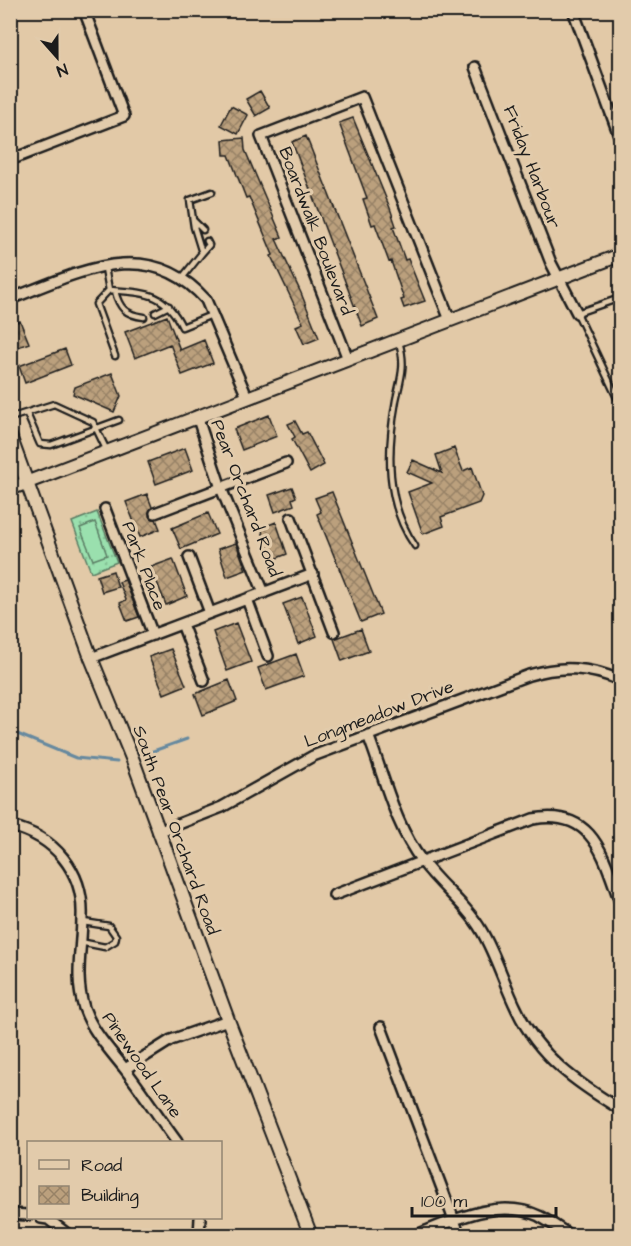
<svg xmlns="http://www.w3.org/2000/svg" width="631" height="1246" viewBox="0 0 631 1246" font-family="'Architects Daughter',sans-serif">
<style>
.park{fill:url(#park-dots);stroke:#5b7e65;stroke-width:1.5}
.pitch{fill:#9ae0ae;stroke:#5b7e65;stroke-width:1.5}
.lines{fill:none;stroke-linecap:round;stroke-linejoin:round}
.stream{stroke:#66899f;stroke-width:3}
.building{fill:url(#building-cross-hatch);stroke:#1c1c1c;stroke-width:1.5}
.lane-casing{stroke:#1c1c1c;stroke-width:9}
.street-casing{stroke:#1c1c1c;stroke-width:14}
.secondary-casing{stroke:#1c1c1c;stroke-width:16}
.lane{stroke:#e2cbab;stroke-width:4.5}
.street{stroke:#e2cbab;stroke-width:9}
.secondary{stroke:#e2cbab;stroke-width:12}
.labels{text-anchor:middle;dominant-baseline:central;stroke-width:6;stroke-linejoin:round;paint-order:stroke}
.street-label{font-size:18px;fill:#1c1c1c;stroke:#e2cbab}
</style>
<defs>
<pattern id="park-dots" width="8" height="8" patternUnits="userSpaceOnUse" patternTransform="scale(1.5)"><rect width="8" height="8" fill="#9ae0ae"/><path d="M2 2h.1M6 6h.1" fill="none" stroke="#84c095" stroke-width="1.8" stroke-linecap="round"/></pattern>
<pattern id="building-cross-hatch" width="8" height="8" patternUnits="userSpaceOnUse" patternTransform="scale(1.5)"><rect width="8" height="8" fill="#bba07d"/><path d="M0 0l8 8M0 8l8-8" fill="none" stroke="#978266"/></pattern>
</defs>
<rect width="100%" height="100%" fill="#e2c9a7"/>
<filter id="ink" filterUnits="userSpaceOnUse"><feTurbulence type="fractalNoise" baseFrequency=".0167" numOctaves="2"/><feDisplacementMap in="SourceGraphic" scale="12" xChannelSelector="R" yChannelSelector="G"/><feConvolveMatrix kernelMatrix="1 2 1 2 8 2 1 2 1" color-interpolation-filters="sRGB"/></filter>
<g filter="url(#ink)">
<path class="park" d="M97,512L117,562L91,572L72,522Z"/>
<path class="pitch" d="M95,522L107,555L93,560L80,528Z"/>
<g class="lines">
<path class="stream" d="M10,731L76,758L117,762
M142,755L187,739"/>
</g>
<path class="building" d="M260,91L270,108L256,116L246,99Z
M231,106L248,115L238,134L221,125Z
M353,118L390,208L396,226L393,227L405,260L408,259L425,301L404,308L401,300L404,299L391,261L389,262L375,224L372,225L363,199L367,198L339,123Z
M306,136L378,319L362,326L292,142Z
M244,138L245,150L282,237L276,239L301,293L319,338L304,344L296,326L303,323L271,256L273,255L249,197L246,198L229,155H224L223,140Z
M167,316L180,350L204,340L213,363L182,375L170,344L135,358L125,332Z
M20,321L29,343L10,350V324Z
M65,349L71,365L25,383L19,366Z
M112,373L121,396L114,412L73,394L75,387Z
M269,415L277,436L242,450L234,429Z
M295,421L302,434L307,432L324,465L310,473L292,439L295,437L288,424Z
M185,448L193,470L156,484L148,462Z
M454,448L463,471L472,467L482,496L479,503L441,517L444,526L423,534L408,492L432,483L407,472L413,460L442,473L436,455Z
M292,487L296,497L292,499L294,505L275,512L269,495Z
M332,492L381,614L361,622L317,514L321,512L315,498Z
M147,494L152,507L149,516L156,519L160,529L140,537L126,502Z
M208,513L217,534L181,549L172,528Z
M276,522L287,554L272,560L261,528Z
M236,543L246,570L227,577L218,549Z
M173,559L187,596L166,605L151,567Z
M113,571L118,587L102,592L97,576Z
M125,580L139,617L127,621L120,603L126,600L119,582Z
M302,597L317,636L298,644L283,604Z
M236,623L251,662L227,671L213,632Z
M361,629L369,651L342,661L334,639Z
M171,649L186,685L164,694L149,657Z
M296,654L304,676L266,690L258,668Z
M229,680L237,701L203,715L195,694Z"/>
<g class="lines">
<defs>
<path id="lane" d="M193,220L203,230
M202,253L209,245L207,241
M105,268L109,290L96,304L115,356
M182,278L202,253L194,227L190,200L212,192
M109,290C144,293 165,291 182,327L214,314
M115,291C119,308 126,315 144,317
M620,298L577,313L620,404
M155,313L169,306
M399,342C406,365 401,377 396,400C387,450 385,503 415,546
M27,414L40,444L51,445L119,420
M10,418L54,404L93,422L107,451
M80,942L105,947L115,941L116,936L109,926L83,922"/>
<path id="street" d="M573,10L620,138
M475,67L551,263L577,313
M10,160L124,116L84,10
M10,299C78,273 148,234 206,300L247,397
M348,359L261,136L362,97L450,320
M197,416L221,488L264,593
M105,509L153,635
M155,513L286,463
M291,518L334,632
M189,557L210,613
M247,599L268,656
M182,624L204,681
M91,658L313,574
M368,735C384,776 395,826 422,861C440,886 466,904 481,930C496,955 504,984 517,1010C539,1057 577,1083 620,1109
M10,826C54,836 84,871 82,917C82,948 74,977 84,1008C92,1031 109,1049 124,1068C143,1092 159,1118 177,1142
M158,832L222,807L313,756L529,675C562,665 588,667 620,680
M334,895L533,819C594,808 603,856 620,902
M381,1027L460,1236
M125,1069L171,1040L228,1020
M10,1214L28,1215
M41,1218L48,1219L70,1236
M199,1236L200,1218
M414,1236C452,1221 498,1197 539,1216C550,1222 560,1229 571,1236"/>
<path id="secondary" d="M10,436L91,658L134,763L228,1020L311,1236
M10,489L620,255"/>
</defs>
<use href="#lane" class="lane-casing"/>
<use href="#street" class="street-casing"/>
<use href="#secondary" class="secondary-casing"/>
<use href="#lane" class="lane"/>
<use href="#street" class="street"/>
<use href="#secondary" class="secondary"/>
</g>
</g>
<g class="labels">
<g class="street-label">
<text transform="translate(532 167) rotate(69)">Friday Harbour</text>
<text transform="translate(316 231) rotate(69)">Boardwalk Boulevard</text>
<text transform="translate(246 498) rotate(69)">Pear Orchard Road</text>
<text transform="translate(144 566) rotate(69)">Park Place</text>
<text transform="translate(379 714) rotate(-21)">Longmeadow Drive</text>
<text transform="translate(176 830) rotate(70)">South Pear Orchard Road</text>
<text transform="translate(142 1065) rotate(55)">Pinewood Lane</text>
</g>
</g>
<rect width="631" height="1246" fill="none" stroke="#e2cbab" stroke-width="36"/>
<rect x="18" y="18" width="595" height="1210" fill="none" stroke="#1c1c1c" stroke-width="2" filter="url(#ink)"/>
<rect x="27" y="1141" width="195" height="78" fill="#e2cbab" stroke="#938572" stroke-width="1.5"/>
<rect x="39" y="1160" width="30" height="9" fill="#e2cbab" stroke="#938572" stroke-width="1.5"/>
<text x="81" y="1171" font-size="18" fill="#1c1c1c">Road</text>
<rect x="39" y="1186" width="30" height="18" fill="url(#building-cross-hatch)" stroke="#938572" stroke-width="1.5"/>
<text x="81" y="1201" font-size="18" fill="#1c1c1c">Building</text>
<g transform="translate(57 57) rotate(159)" stroke="#e2cbab" stroke-width="4.5" paint-order="stroke">
<path d="M0-4.5L10 22L0 15L-10 22Z" fill="#1c1c1c"/>
<text y="-9" font-size="16" font-weight="bold" text-anchor="middle" fill="#1c1c1c">N</text>
</g>
<path d="M412 1207v9h144v-9" fill="none" stroke="#1c1c1c" stroke-width="3"/>
<text x="421" y="1207" font-size="18" fill="#1c1c1c" stroke="#e2cbab" stroke-width="4.5" paint-order="stroke">100 m</text>
</svg>
